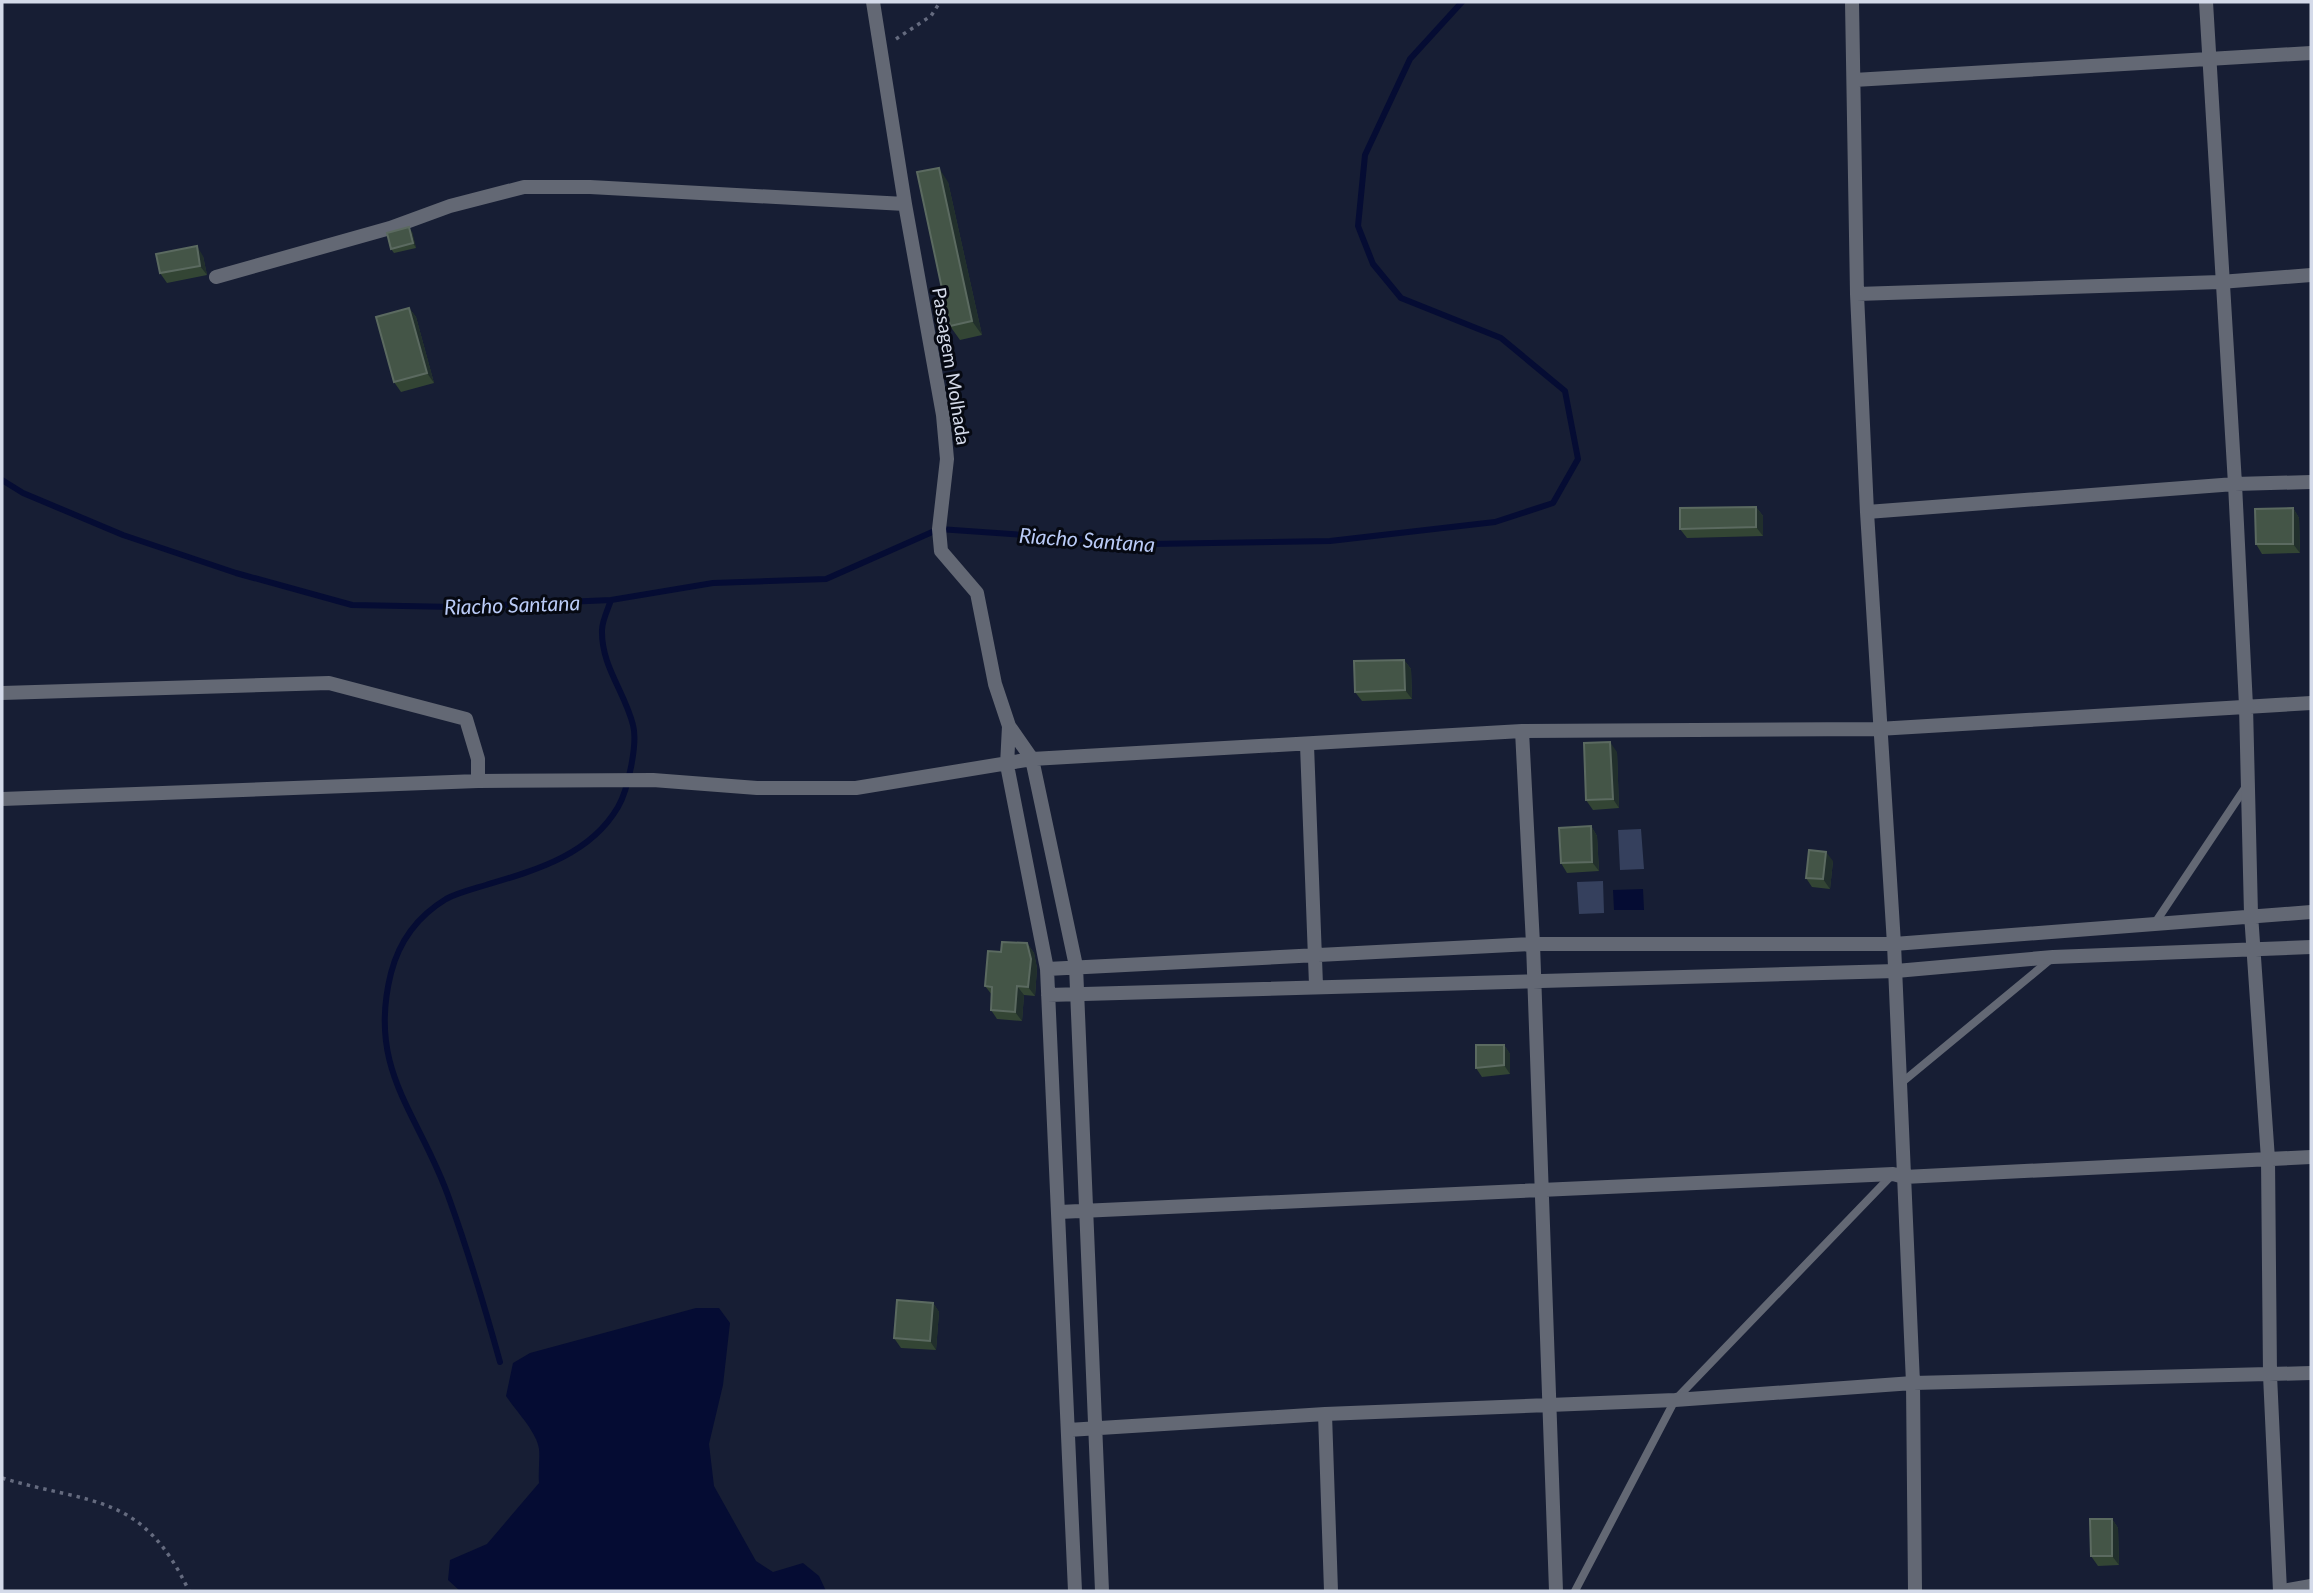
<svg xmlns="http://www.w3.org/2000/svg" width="2313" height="1593" viewBox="0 0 2313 1593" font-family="Lato,sans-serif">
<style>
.green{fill:#35405d}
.water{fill:#050c33}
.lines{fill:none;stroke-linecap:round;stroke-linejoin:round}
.stream{stroke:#050c33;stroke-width:6}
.path{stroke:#656b7f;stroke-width:3.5;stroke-dasharray:3.5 5;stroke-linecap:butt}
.service{stroke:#636874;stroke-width:8}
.minor{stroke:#636874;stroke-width:14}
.wall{fill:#334534}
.shaded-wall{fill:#212f2c}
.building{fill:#445547;stroke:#5b6a60;stroke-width:2}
.labels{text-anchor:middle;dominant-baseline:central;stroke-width:6;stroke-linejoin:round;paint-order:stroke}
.street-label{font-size:19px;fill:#d4dae9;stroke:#060912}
.water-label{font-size:21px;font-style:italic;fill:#bacbf7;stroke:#060912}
</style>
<rect width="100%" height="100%" fill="#171e34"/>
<path class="green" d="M1641,829L1644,869L1620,870L1618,830Z
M1603,881L1604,913L1579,914L1577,882Z"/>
<path class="water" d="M1643,889L1644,910H1614L1613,890Z
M696,1308H719L730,1323L723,1385L709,1444L714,1486L756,1561L773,1572L803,1563L819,1576L826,1591H460L448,1580L450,1560L487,1544L539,1483C538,1472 540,1460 539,1449C537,1432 516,1411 506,1396L513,1363L530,1353Z"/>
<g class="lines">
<path class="stream" d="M2,480L23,493L123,535L236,573L352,605L455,607L611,600L713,583L826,579L939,529L1151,544L1330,541L1495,522L1553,503L1578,459L1565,391L1501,338L1401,298L1373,264L1358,226L1365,155L1410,59L1462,2
M500,1362C485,1308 469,1254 450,1201C421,1115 366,1072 391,973C399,942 418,916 446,899C457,893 473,889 486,885C536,870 590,855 618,807C628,790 638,743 633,725C625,692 601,666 602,630C602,621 608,609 611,600"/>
<path class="path" d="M896,39L931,16L940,2
M2,1478C92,1505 142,1492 189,1591"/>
<path class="service" d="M2155,923L2245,788
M1900,1084L2051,959
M1575,1591L1675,1400L1891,1176"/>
<path class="minor" d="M873,2L905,204L943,415L947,459L939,529L941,551L977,593L995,684L1009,726L1032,759L1076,966L1102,1591
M1852,2L1857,294L1867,512L1894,944L1913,1383L1915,1591
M2206,2L2235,484L2246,706L2251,914L2268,1159L2270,1375L2280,1591
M1854,80L2311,53
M216,277L390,228L450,206L524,187H590L905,204
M1857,294L2220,282L2311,275
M1867,512L2235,484L2311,482
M2,693L329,683L466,719L478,759V781
M1009,726L1007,765L1047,969L1075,1591
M1522,731L1533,944L1556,1591
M1307,745L1316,985
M2,799L478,781L653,780L757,788H856L1032,759L1522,731L1878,729L2311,703
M1047,969L1533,944H1894L2311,912
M1048,995L1896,971L2053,957L2311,947
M1059,1212L1893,1174L1904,1177L2311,1157
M1325,1414L1331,1591
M1068,1430L1325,1414L1675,1400L1913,1383L2311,1373
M2283,1591L2311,1586"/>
</g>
<path class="wall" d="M948,182L982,335L960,340L950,326Z
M412,232L416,248L394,253L391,249Z
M203,256L207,275L167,283L160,273Z
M409,308L416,317L434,383L401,392L394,382Z
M1756,507L1763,516V536L1687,538L1680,529Z
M2293,508L2299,518L2300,553L2262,554L2256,544Z
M1404,660L1411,669L1412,699L1362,701L1355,692Z
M1617,752L1619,808L1593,810L1586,800Z
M1591,826L1597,836L1599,871L1567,873L1561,863Z
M1833,861L1830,889L1812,887L1806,878Z
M1027,943L1034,953L1037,968L1035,996L1024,995L1022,1021L997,1019L991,1010L992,995L985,986L1001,952Z
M1504,1045L1510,1054V1074L1482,1077L1476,1068Z
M933,1303L939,1312L936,1350L901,1348L894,1338Z
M2112,1519L2118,1528L2119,1565L2098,1566L2091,1556Z"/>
<path class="shaded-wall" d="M939,168L948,182L982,335L972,321Z
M409,227L412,232L416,248L413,243Z
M197,246L203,256L207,275L200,266Z
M409,308L416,317L434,383L427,373Z
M1756,507L1763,516V536L1756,527Z
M2293,508L2299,518L2300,553L2293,544Z
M1404,660L1411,669L1412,699L1405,690Z
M1610,742L1617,752L1619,808L1613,799Z
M1591,826L1597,836L1599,871L1592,862Z
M1826,852L1833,861L1830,889L1823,879Z
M1027,943L1034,953L1037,968L1035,996L1028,987Z
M1017,986L1024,995L1022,1021L1015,1012Z
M1504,1045L1510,1054V1074L1504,1065Z
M933,1303L939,1312L936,1350L930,1341Z
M2112,1519L2118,1528L2119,1565L2112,1556Z"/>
<path class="building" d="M939,168L972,321L950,326L917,172Z
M409,227L413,243L391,249L387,233Z
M197,246L200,266L160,273L156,254Z
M409,308L427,373L394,382L376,317Z
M1756,507V527L1680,529V508Z
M2293,508V544H2256L2255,509Z
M1404,660L1405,690L1355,692L1354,661Z
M1610,742L1613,799L1586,800L1584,743Z
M1591,826L1592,862L1561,863L1559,828Z
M1809,850L1826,852L1823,879L1806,878Z
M1002,942L1027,943L1031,959L1028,987L1017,986L1015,1012L991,1010L992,987L985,986L988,951L1001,952Z
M1476,1045H1504V1065L1476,1068Z
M897,1300L933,1303L930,1341L894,1338Z
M2090,1519H2112V1556H2091Z"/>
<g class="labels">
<g class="street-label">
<text transform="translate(952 366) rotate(81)">Passagem Molhada</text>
</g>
<g class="water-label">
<text transform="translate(1087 539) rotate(4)">Riacho Santana</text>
<text transform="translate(512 604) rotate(-2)">Riacho Santana</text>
</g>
</g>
<rect width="2313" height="1593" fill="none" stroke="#d4dae9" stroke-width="7"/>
</svg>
